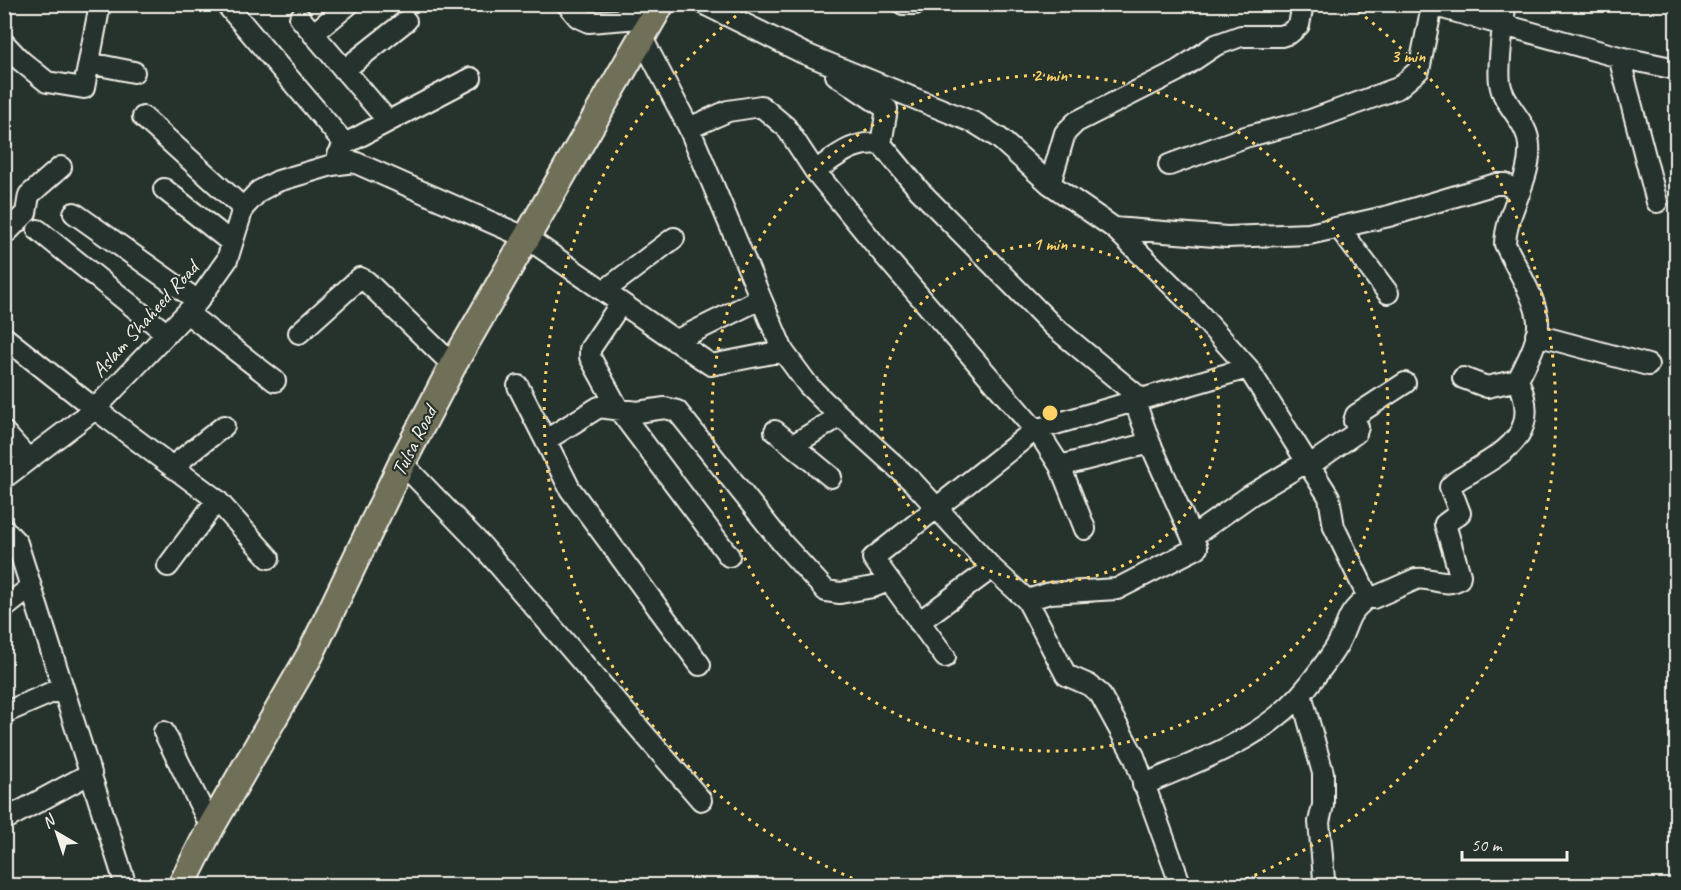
<svg xmlns="http://www.w3.org/2000/svg" width="1681" height="890" viewBox="0 0 1681 890" font-family="Caveat,sans-serif">
<style>
.lines{fill:none;stroke-linecap:round;stroke-linejoin:round}
.minor-casing{stroke:#f4f1e8;stroke-width:24}
.major-casing{stroke:#f4f1e8;stroke-width:30}
.minor{stroke:#26332d;stroke-width:20}
.major{stroke:#706f59;stroke-width:26}
.ring{fill:none;stroke:#ffd166;stroke-width:3;stroke-dasharray:3 6}
.labels{text-anchor:middle;dominant-baseline:central;stroke-width:4.5;stroke-linejoin:round;paint-order:stroke}
.street-label{font-size:21px;fill:#f4f1e8;stroke:#26332d}
.centre{fill:#ffd166;stroke:#26332d;stroke-width:3}
.ring-label{font-size:18px;text-anchor:middle;font-weight:bold;fill:#ffd166;stroke:#26332d;stroke-width:4.5;stroke-linejoin:round;paint-order:stroke}
</style>
<rect width="100%" height="100%" fill="#26332d"/>
<filter id="ink" filterUnits="userSpaceOnUse"><feTurbulence type="fractalNoise" baseFrequency=".0167" numOctaves="2"/><feDisplacementMap in="SourceGraphic" scale="12" xChannelSelector="R" yChannelSelector="G"/><feConvolveMatrix kernelMatrix="1 2 1 2 8 2 1 2 1" color-interpolation-filters="sRGB"/></filter>
<g filter="url(#ink)">
<g class="lines">
<defs>
<path id="minor" d="M226,4L345,144
M567,4L578,17L589,22L652,17
M704,4L803,53L975,123L999,138L1050,184L1114,228L1227,237L1309,234L1389,216L1496,184H1505L1520,192
M903,4H915
M1428,4L1619,57L1676,69
M300,18L388,121
M313,34L349,4
M641,36L689,128L783,351L808,385L826,403L913,482L992,568L1027,600L1066,675L1089,685L1100,694L1134,756L1181,886
M4,43L20,60L47,82L84,88L100,4
M1619,57L1657,202
M89,63L134,72
M344,70L406,21
M836,75L887,109L881,144
M143,117L243,208
M689,128L728,111L761,106L786,127L815,171L883,254L1042,438L1060,466L1085,529
M338,155L345,144L471,78
M1169,165L1245,137L1311,120L1398,88L1419,70L1432,6
M815,171C837,156 854,140 881,144L919,190L1053,326L1140,398
M1050,184L1065,133L1076,122L1177,71L1216,45L1241,36H1281L1290,33L1299,25L1303,4
M164,189L232,243
M74,213L198,301
M1114,228L1186,299L1248,368L1329,497L1334,527L1368,597
M1340,229L1388,293
M38,230L167,334
M4,235L26,213L29,195L61,167
M604,291L674,238
M621,303L590,349V357L619,410L729,556
M187,313L275,381
M299,333L360,278L366,281L453,365
M1536,335L1648,365
M4,337L95,409L217,500L269,558
M675,341L760,299
M1463,378L1487,387L1518,380
M518,386L570,489L700,665
M775,431L831,477
M4,432L28,459
M546,440L599,407L637,412L665,408L677,411L783,544L826,591L840,593L873,587L888,581
M793,445L840,416
M402,463L483,547L701,800
M1310,465L1356,433L1358,427L1354,421L1356,415L1405,383
M173,466L224,426
M1060,466L1150,443
M4,478L95,409L198,301L227,260L243,208L259,191L278,181L332,165L354,162L527,238L711,365L783,351
M4,529L17,543L126,886
M1193,536L1251,495L1308,461
M168,566L217,500
M1027,600L1050,593L1117,589L1197,548L1150,443L1135,402
M4,608L30,588
M919,622L992,568
M945,657L873,558L1035,430L1248,368
M1301,694L1323,773V805L1319,822L1324,879
M4,713L62,688
M164,732L211,827
M1143,785C1201,759 1266,739 1307,687C1318,673 1331,657 1339,642C1351,618 1345,616 1368,597L1373,598L1416,579C1430,576 1447,588 1459,579L1460,575L1445,524L1460,513L1450,487C1455,480 1465,476 1473,471C1512,448 1540,429 1518,380C1526,363 1539,342 1538,322C1537,300 1514,264 1505,244C1506,211 1532,179 1529,145C1528,121 1503,106 1500,83C1497,62 1504,27 1505,4
M4,820L91,773"/>
<path id="major" d="M181,886L211,827L310,655L402,463L453,365L661,4"/>
</defs>
<use href="#minor" class="minor-casing"/>
<use href="#major" class="major-casing"/>
<use href="#minor" class="minor"/>
<use href="#major" class="major"/>
</g>
</g>
<g class="ring">
<circle cx="1050" cy="413" r="169"/>
<circle cx="1050" cy="413" r="338"/>
<path d="M869 885A506 506 0 0 1 749 6M1351 6A506 506 0 0 1 1231 885"/>
</g>
<g class="labels">
<g class="street-label">
<text transform="translate(145 319) rotate(-48)">Aslam Shaheed Road</text>
<text transform="translate(414 441) rotate(-63)">Tulsa Road</text>
</g>
</g>
<circle cx="1050" cy="413" r="9" class="centre"/>
<g class="ring-label">
<text x="1408" y="62">3 min</text>
<text x="1050" y="81">2 min</text>
<text x="1050" y="250">1 min</text>
</g>
<rect width="1681" height="890" fill="none" stroke="#26332d" stroke-width="24"/>
<rect x="12" y="12" width="1657" height="866" fill="none" stroke="#f4f1e8" stroke-width="2" filter="url(#ink)"/>
<g transform="translate(57 833) rotate(321)" stroke="#26332d" stroke-width="4.5" paint-order="stroke">
<path d="M0-4.5L10 22L0 15L-10 22Z" fill="#f4f1e8"/>
<text y="-9" font-size="16" font-weight="bold" text-anchor="middle" fill="#f4f1e8">N</text>
</g>
<path d="M1462 851v9h105v-9" fill="none" stroke="#f4f1e8" stroke-width="3"/>
<text x="1471" y="851" font-size="18" fill="#f4f1e8" stroke="#26332d" stroke-width="4.5" paint-order="stroke">50 m</text>
</svg>
